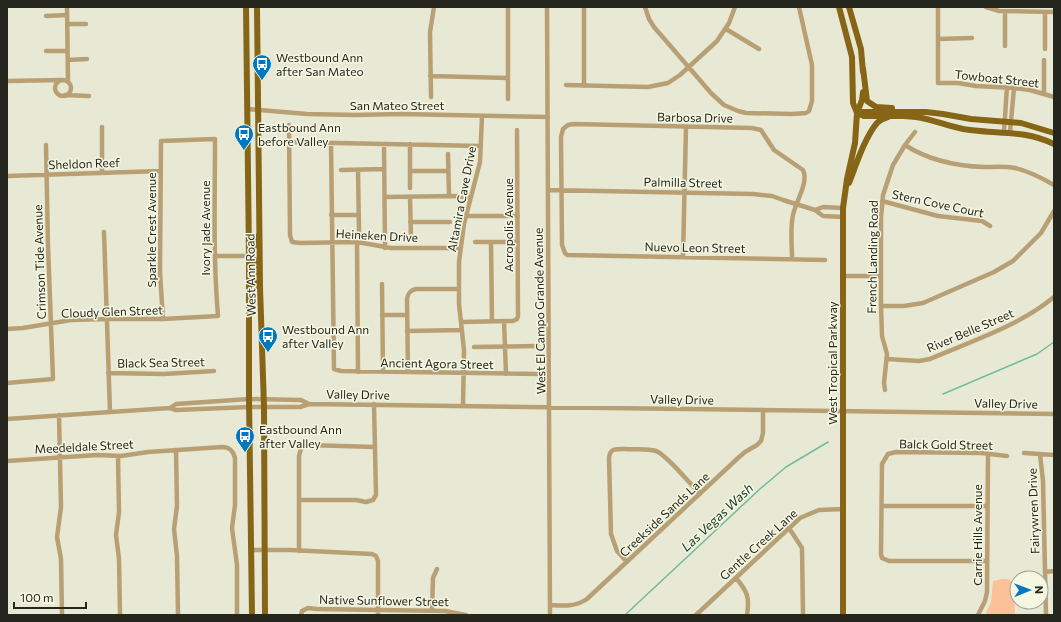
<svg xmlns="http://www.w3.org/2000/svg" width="1061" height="622" viewBox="0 0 1061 622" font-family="Commissioner,sans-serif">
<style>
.green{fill:#fbc29a}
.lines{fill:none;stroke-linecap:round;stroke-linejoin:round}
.stream{stroke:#72bb9c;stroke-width:1.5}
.minor{stroke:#b8a074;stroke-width:4.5}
.major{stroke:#876516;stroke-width:6}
.labels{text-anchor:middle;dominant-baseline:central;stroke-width:3;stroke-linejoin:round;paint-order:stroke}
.poi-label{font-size:12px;fill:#25261e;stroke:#f5f7e2;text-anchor:start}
.street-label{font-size:12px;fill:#25261e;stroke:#f5f7e2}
.water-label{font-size:13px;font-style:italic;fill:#15372a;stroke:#f5f7e2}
</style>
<rect width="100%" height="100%" fill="#e8e9d5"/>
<path class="green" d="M1002,579H1007L1014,582L1015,615H985L991,602L993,581Z"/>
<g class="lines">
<path class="stream" d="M943,394L1037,354L1054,342
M625,615L761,488L786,467L828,442"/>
<path class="minor" d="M67,7L68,82
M508,7V99
M547,7L550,615
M584,7V86
M645,7L649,19L654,27L711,93L724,105L738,111L746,113L792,114L806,113L809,111L812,101V65L799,7
M938,7V83H958L976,86L1014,88L1030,90L1054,97
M986,7L999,11L1054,12
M46,16L67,15
M67,24H86
M726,29L759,49
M938,39L972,38
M1005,46V11
M1045,49V12
M46,51H67
M68,60L87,59
M430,76L508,78
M55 88a8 8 0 1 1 16 0a8 8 0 1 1-16 0Z
M7,81L63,80
M566,85L648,87L668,83L680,75L717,41L729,23L735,7
M1044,93V60
M65,95L89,96
M431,97L430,32L434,7
M247,109L307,114L355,115L401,114L548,117
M289,125L290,235L292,242L300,243L357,242L391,248H461
M102,127V173
M1004,131L1007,87
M1010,132L1014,88
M289,142L481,146
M331,143L334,369L341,371L537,374
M384,144L385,248
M905,145C928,160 956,166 984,167C994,167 1005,166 1015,168C1029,171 1042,178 1054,185
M448,154L449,196
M341,170L384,169
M358,170L359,232
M410,171H448
M7,176L161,171
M410,188V144
M548,190L753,194L772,196L783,200L815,210L823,216L843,217
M385,197L458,196L470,198
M410,197L411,239
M882,201L938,216L982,221L990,226
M815,210L823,207L843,208
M331,215H358
M466,216H518
M410,222H450
M104,232L110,412
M357,242L358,372
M475,242H518
M491,242L492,321
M216,256H249
M683,257L686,127
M792,259C792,245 790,228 793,215C796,201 809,182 803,170L774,150L761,130L752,128L573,124L568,125L563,129L561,137L562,245L565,253L567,255L825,260
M842,276H881
M382,284L383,372
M881,306H904L923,303L994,272L1013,261L1041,233L1054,211
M382,315H407
M504,321L506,374
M461,322L513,321L517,319L518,316L517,130
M7,329L23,328L71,320L107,319H163L218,316C213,257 215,198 215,139L161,141L160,273L163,319
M407,331L462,330
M474,347L537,346
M887,359L919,361L930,359C972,341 1019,326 1054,297
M408,372L407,299C408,293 410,290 416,289H459
M108,373L164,374L214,371
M7,383L53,379L48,245L46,145
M885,390L884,383L887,354L882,336L881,306V218L883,195L893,165L905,145L915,132
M463,406L464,350L459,304V262L464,224L480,162L482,116
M170,408L176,404L249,399L301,400L309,404
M59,415L61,507L57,537L61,559L62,615
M7,419L170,408L176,410L249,407H300L309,404L1054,414
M176,450L177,506L174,529L177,556L178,615
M1024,453L1054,455
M1040,454L1043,481L1046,615
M118,456L119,512L116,535L119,559L120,615
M7,461L97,455L121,456L148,452L222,447C229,447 233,450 235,458V505L232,528L237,565V615
M299,500H356L366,502L373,500L376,495L374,404
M882,506H987
M789,528L802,548L803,615
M252,550H290L372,554L376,556L378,561V615
M299,551V456C300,451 301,446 307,445L375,447
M987,561H889L882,558L881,554L882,464L888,454L896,452L981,453L1007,456
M627,562L617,551L611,534L609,458C610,448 616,449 625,449C635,450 646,448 656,451C666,454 691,485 700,494
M1045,572L1054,571
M736,578C747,591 750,597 747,615
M550,605C564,606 575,607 587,599L738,458L745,452L757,445L761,441L763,433V410
M432,611L433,578L437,569
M301,615L302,611L308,608L317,609L445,611L466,615
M696,615L800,518L819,510L844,509
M978,615L985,601L987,592L988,454"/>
<path class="major" d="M246,7L249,256V399L252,615
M257,7L260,287L264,407L265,615
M839,7L852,57L853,103L857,113L855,143L847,179L843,208V615
M849,7L861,49L863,72
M863,68L867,101L876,107L892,108
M860,112H926L943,114L971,119L1021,123L1054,133
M857,113L864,116C881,116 899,115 916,117C933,119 951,128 970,130C1001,134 1024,130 1054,144
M857,113L862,100L863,92
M849,183C856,165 865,137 877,123C880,120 884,118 888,117
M250,255L258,236
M249,256L254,260L255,285L260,287"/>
</g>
<defs>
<symbol id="bus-pin" viewBox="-11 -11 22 30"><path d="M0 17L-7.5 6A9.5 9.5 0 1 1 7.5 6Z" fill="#0078c1" stroke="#f5f7e2"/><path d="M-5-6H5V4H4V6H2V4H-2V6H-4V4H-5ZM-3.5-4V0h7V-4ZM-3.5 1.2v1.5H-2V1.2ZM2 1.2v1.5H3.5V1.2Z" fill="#fff"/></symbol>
</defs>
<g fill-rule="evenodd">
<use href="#bus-pin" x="251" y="53" width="22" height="30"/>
<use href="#bus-pin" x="233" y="123" width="22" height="30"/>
<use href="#bus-pin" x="257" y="325" width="22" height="30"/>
<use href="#bus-pin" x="234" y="425" width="22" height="30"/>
</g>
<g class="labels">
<g class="poi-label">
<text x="276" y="57">Westbound Ann<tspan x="276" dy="14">after San Mateo</tspan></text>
<text x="258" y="127">Eastbound Ann<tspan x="258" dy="14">before Valley</tspan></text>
<text x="282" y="329">Westbound Ann<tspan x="282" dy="14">after Valley</tspan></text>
<text x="259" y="429">Eastbound Ann<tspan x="259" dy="14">after Valley</tspan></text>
</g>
<g class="street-label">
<text transform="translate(997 78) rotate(6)">Towboat Street</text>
<text x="397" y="105">San Mateo Street</text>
<text transform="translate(695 117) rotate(1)">Barbosa Drive</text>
<text transform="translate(84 163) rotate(-2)">Sheldon Reef</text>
<text transform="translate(683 182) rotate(1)">Palmilla Street</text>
<text transform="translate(461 199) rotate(-79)">Altamira Cave Drive</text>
<text transform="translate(938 203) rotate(12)">Stern Cove Court</text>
<text transform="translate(508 225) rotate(-90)">Acropolis Avenue</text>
<text transform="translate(205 228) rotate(-90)">Ivory Jade Avenue</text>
<text transform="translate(151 230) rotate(-90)">Sparkle Crest Avenue</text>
<text transform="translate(377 235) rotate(3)">Heineken Drive</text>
<text transform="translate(695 247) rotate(1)">Nuevo Leon Street</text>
<text transform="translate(872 257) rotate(-89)">French Landing Road</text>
<text transform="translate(39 262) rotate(-92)">Crimson Tide Avenue</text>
<text transform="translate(250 275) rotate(-91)">West Ann Road</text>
<text transform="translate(112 311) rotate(-2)">Cloudy Glen Street</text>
<text transform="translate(539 311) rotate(-91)">West El Campo Grande Avenue</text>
<text transform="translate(970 330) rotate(-23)">River Belle Street</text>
<text transform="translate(161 362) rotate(-1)">Black Sea Street</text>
<text transform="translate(437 363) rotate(1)">Ancient Agora Street</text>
<text transform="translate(832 363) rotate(-90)">West Tropical Parkway</text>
<text transform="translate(358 394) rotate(1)">Valley Drive</text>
<text transform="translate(682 399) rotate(1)">Valley Drive</text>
<text transform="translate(1006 403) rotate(1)">Valley Drive</text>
<text transform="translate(946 444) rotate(1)">Balck Gold Street</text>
<text transform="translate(84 446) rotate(-3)">Meedeldale Street</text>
<text transform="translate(1033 511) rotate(-92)">Fairywren Drive</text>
<text transform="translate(664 514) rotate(-43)">Creekside Sands Lane</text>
<text transform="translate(977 535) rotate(-90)">Carrie Hills Avenue</text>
<text transform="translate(758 544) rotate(-42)">Gentle Creek Lane</text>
<text transform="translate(384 600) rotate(1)">Native Sunflower Street</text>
</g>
<g class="water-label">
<text transform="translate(717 517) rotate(-43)">Las Vegas Wash</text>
</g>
</g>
<rect width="1061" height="622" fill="none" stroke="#25261e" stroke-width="16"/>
<g transform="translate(1029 590) rotate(89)"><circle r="19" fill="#f5f7e2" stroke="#a2a394"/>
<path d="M0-3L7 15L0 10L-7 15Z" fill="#0078c1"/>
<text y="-6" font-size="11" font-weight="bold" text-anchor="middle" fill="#25261e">N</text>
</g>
<path d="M14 602v6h72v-6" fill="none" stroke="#25261e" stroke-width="2"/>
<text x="20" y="602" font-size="12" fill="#25261e" stroke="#f5f7e2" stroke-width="3" paint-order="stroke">100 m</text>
</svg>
